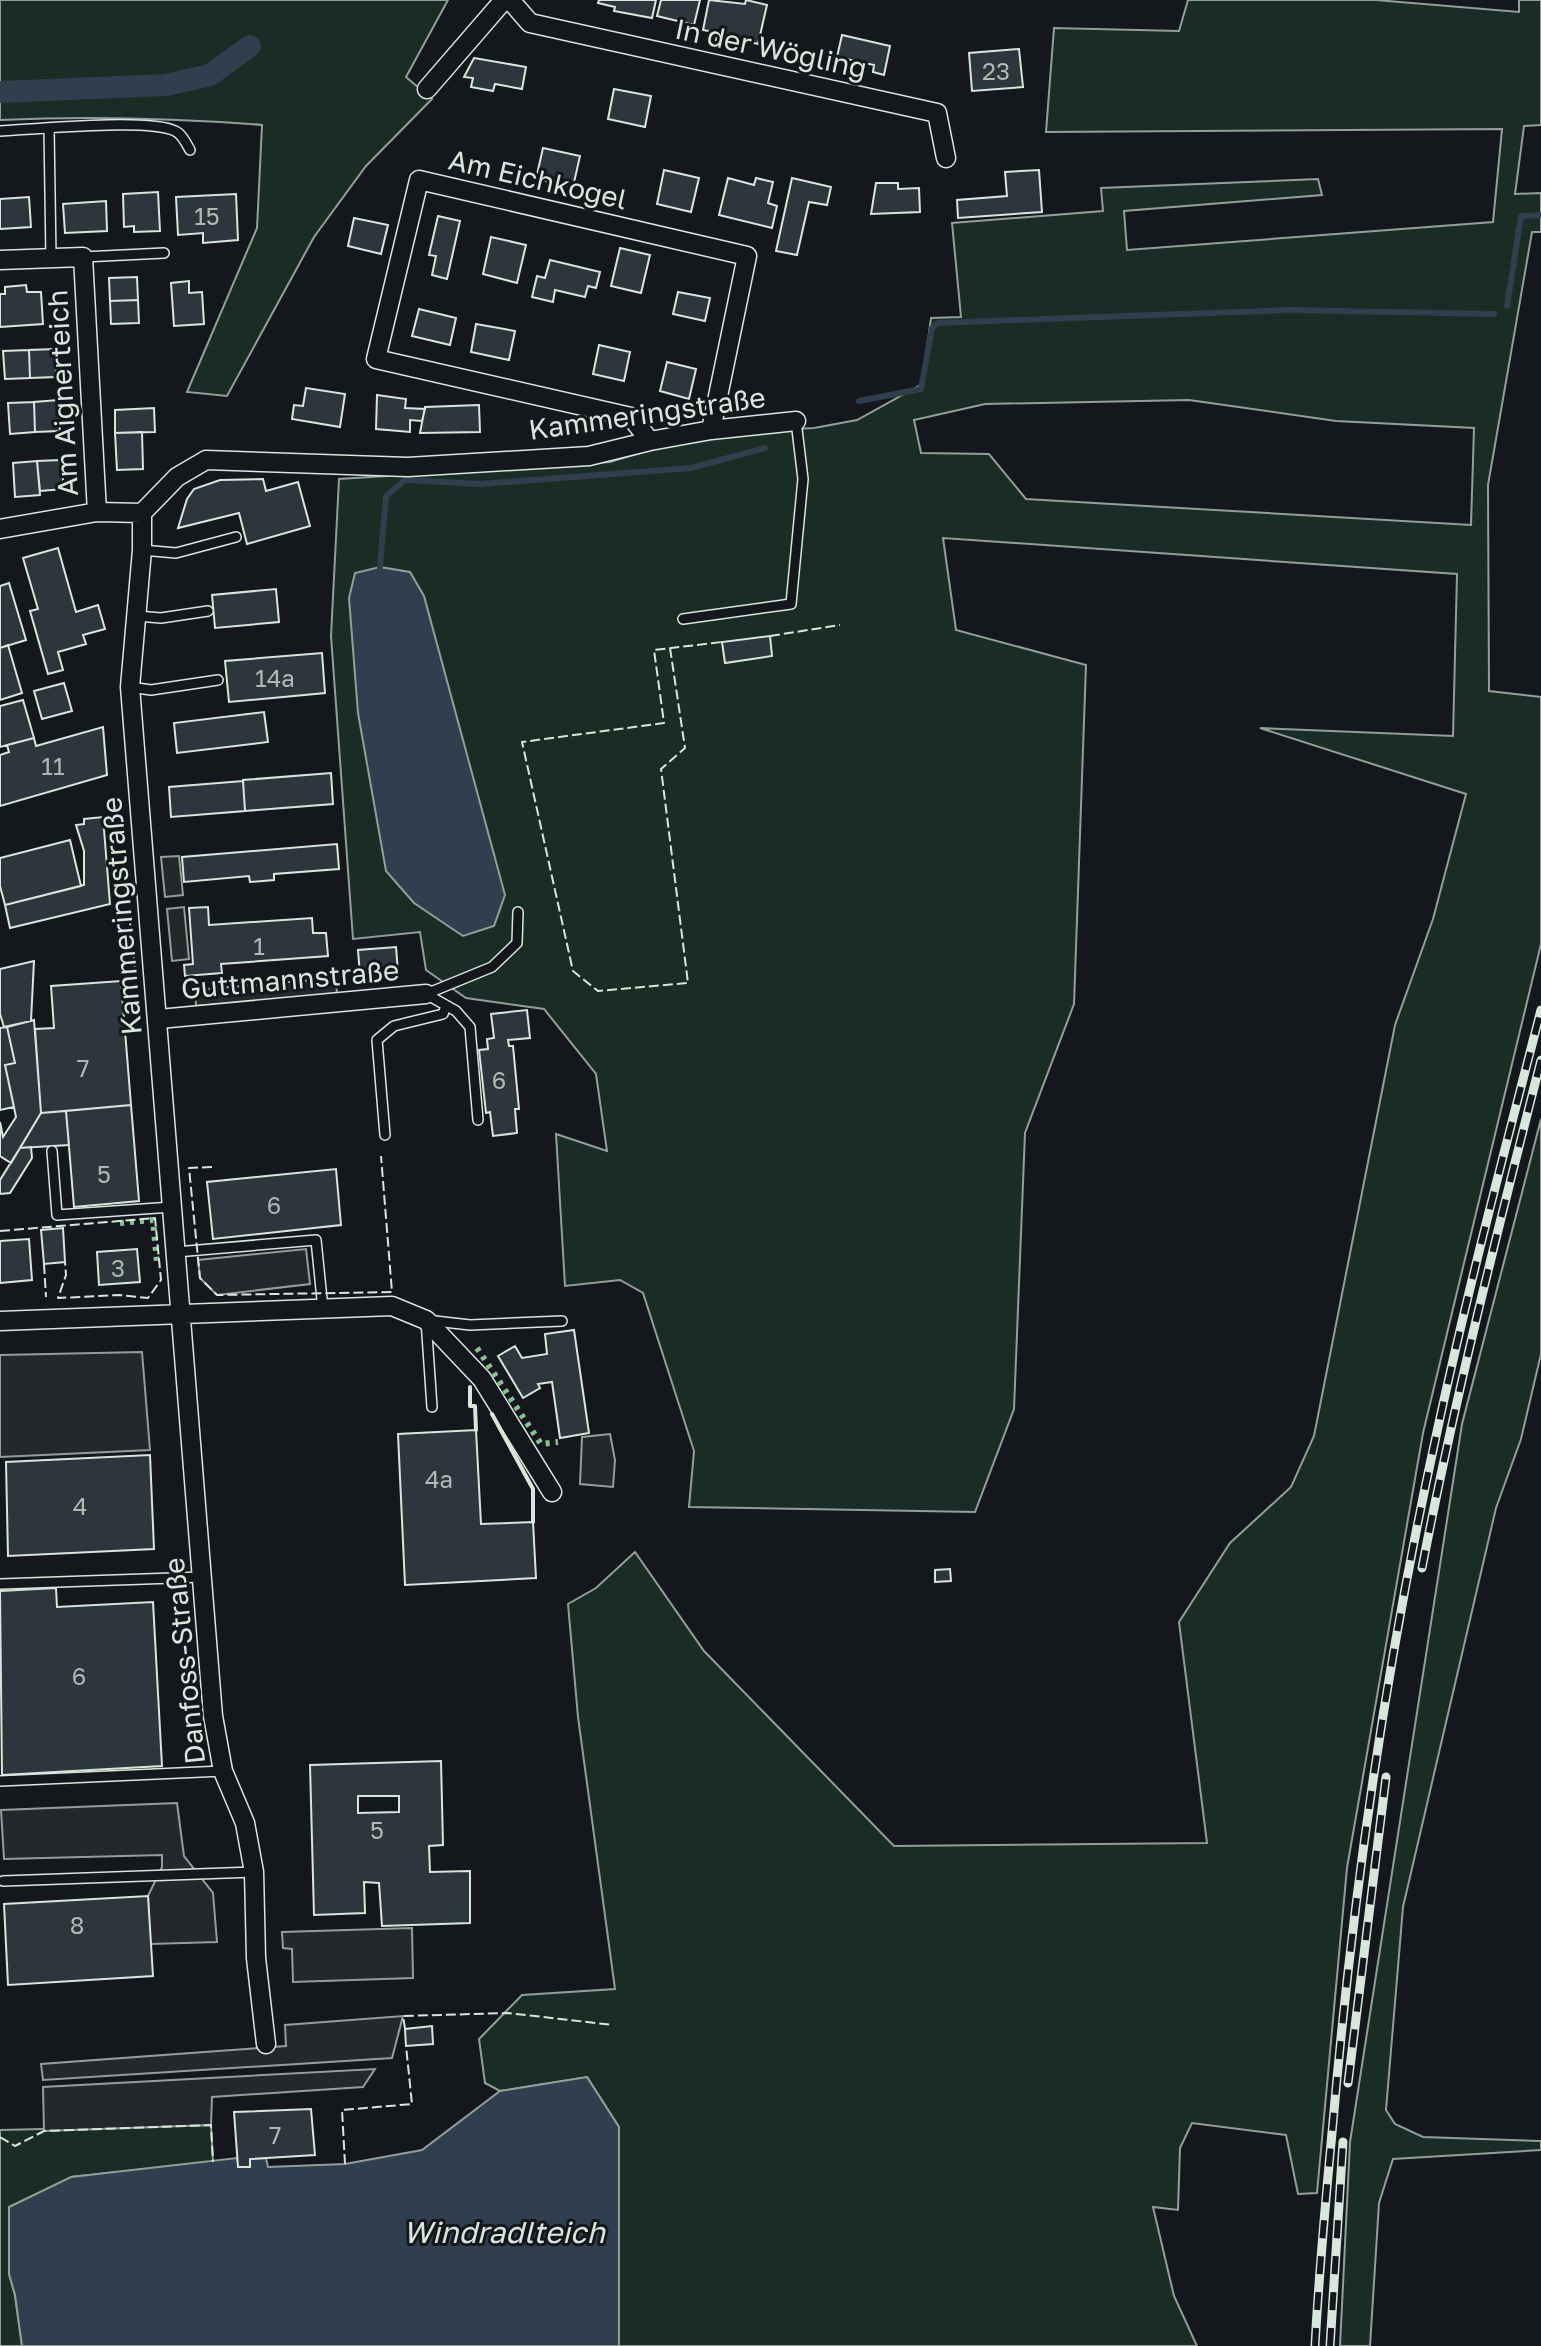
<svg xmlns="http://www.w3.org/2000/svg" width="1541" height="2346" viewBox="0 0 1541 2346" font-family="'Golos Text',sans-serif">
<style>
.green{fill:#1a2d24;stroke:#939e99;stroke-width:2;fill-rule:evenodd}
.parking{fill:#24282b;stroke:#939e99;stroke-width:2}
.water{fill:#2f3f4d;stroke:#939e99;stroke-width:2}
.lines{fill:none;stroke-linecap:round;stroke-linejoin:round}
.stream{stroke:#2f3f4d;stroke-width:6}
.canal{stroke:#2f3f4d;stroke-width:22}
.building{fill:#2c363c;stroke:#d8e6dc;stroke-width:2;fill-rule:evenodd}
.service-casing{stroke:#d8e6dc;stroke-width:12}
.minor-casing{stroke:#d8e6dc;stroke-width:21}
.service{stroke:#14181c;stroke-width:9}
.minor{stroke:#14181c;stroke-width:18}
.rail-casing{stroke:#d8e6dc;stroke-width:9}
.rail{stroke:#14181c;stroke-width:6;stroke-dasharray:18;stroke-linecap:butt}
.hedge{stroke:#8ac095;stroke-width:6;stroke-dasharray:4 6;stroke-linecap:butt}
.fence{stroke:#d8e6dc;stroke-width:2;stroke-dasharray:10 4;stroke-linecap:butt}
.wall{stroke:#d8e6dc;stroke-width:4}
.labels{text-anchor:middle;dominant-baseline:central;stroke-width:6;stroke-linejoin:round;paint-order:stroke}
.number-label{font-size:24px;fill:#adbab4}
.street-label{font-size:28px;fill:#d8e6dc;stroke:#14181c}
.water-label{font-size:30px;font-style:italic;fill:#d8e6dc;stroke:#14181c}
</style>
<rect width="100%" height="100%" fill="#14181c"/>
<path class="green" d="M0,0H448L406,77L432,99L366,166L314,237L227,396L187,392L257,228L262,125C174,118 88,116 0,120Z
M1188,0H1376L1519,12V0H1541V125L1524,126L1515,194L1541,193V232H1532L1488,485L1489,691L1541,697V944L1423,1433L1347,1868L1317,2193L1298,2194L1286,2135L1192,2123L1180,2148L1178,2210L1153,2207L1174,2296L1197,2346H619V2127L587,2077L500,2091L485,2083L479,2039L522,1995L615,1989L578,1717L568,1604L596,1588L635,1552L704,1651L894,1846L1207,1843L1179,1622L1230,1543L1291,1487L1314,1436L1395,1025L1433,919L1466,794L1260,728L1453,736L1457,574L943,538L956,630L1086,665L1074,1004L1025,1133L1014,1409L975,1512L689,1507L694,1451L643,1293L620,1280L565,1286L556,1134L607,1151L596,1074L544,1009L466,998L426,970L420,932L353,939L331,636L339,479L610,462L653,449L758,431L814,428L857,420L922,384L931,318L961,317L952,223L1103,211L1101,188L1318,179L1322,195L1124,211L1127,250L1493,222L1502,129L1046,132L1054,28L1179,31ZM1189,400L1336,421L1474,428L1471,525L1026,499L989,454L921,453L914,420L985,404Z
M1541,1119V1354L1521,1439L1496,1508L1403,1907L1386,2110L1395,2124L1423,2137L1541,2141V2150L1393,2159L1379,2203L1370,2346H1340L1350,2142L1462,1424Z
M211,2125L213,2162L71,2177L9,2274L15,2295L22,2346H0V2130Z"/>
<path class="parking" d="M179,856L183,895L165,897L161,857Z
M184,907L189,959L172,961L167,909Z
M336,978L337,994L196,1006L195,990Z
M306,1249L310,1284L217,1295L200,1278L198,1260Z
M142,1352L150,1450L0,1457V1355Z
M610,1434L615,1460L613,1487L580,1484L582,1437Z
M177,1803L184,1856L213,1893L217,1942L150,1944L148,1896L162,1867V1855L4,1859L1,1810Z
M412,1928L413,1978L293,1982L292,1949L283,1948L282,1932Z
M403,2016L392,2058L43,2080L41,2064L286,2046L285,2025Z
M375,2069L363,2087L212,2097L211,2125L44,2131L43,2087Z"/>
<path class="water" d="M380,567L410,572L424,596L505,895L494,926L463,936L414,903L386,871L358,713L349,598L355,573Z
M587,2077L619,2127V2346H22L15,2295L9,2274V2207L71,2177L237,2158L239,2167H250V2159L266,2158L268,2167L345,2164L422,2150L500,2091Z"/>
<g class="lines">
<path class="stream" d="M1507,306L1521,216L1541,215
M859,401L921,389L932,328L938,323L1289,310L1494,314
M380,567L386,496L405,480L480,484L691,468L765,448"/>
<path class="canal" d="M0,92L166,85L210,75L250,46"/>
</g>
<path class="building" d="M599,0H656L652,18L614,11L615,7L598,3Z
M661,0H700L694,25L657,16Z
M709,0L745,4L746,0L767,5L758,44L742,40L740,46L716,40L718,33L703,30Z
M842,35L890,46L884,75L873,72L874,65L837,57Z
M1019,49L1023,87L972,91L969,53Z
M474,58L526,67L522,89L495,84L493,91L471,87L473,78L464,77Z
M614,89L651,96L645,127L608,119Z
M543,148L580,156L573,187L536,179Z
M664,170L699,178L691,212L657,204Z
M1039,170L1042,212L958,218L957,200L1007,196L1005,172Z
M728,178L754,185L756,178L773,182L768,203L777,206L772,228L719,215Z
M792,178L831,187L827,205L809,202L797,255L776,251Z
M876,183H898V189L919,188L920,212L871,214Z
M158,192L160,231L134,232V226L124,227L123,194Z
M236,194L238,240L203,243V233L178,235L176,197Z
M29,197L31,227L0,229V199Z
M106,201L107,231L65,233L63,204Z
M438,216L460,221L447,279L432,275L436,256L429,255Z
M354,218L388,225L381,254L348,246Z
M491,237L526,245L517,283L483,274Z
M620,248L650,255L641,293L611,286Z
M550,260L600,272L596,288L588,286L585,297L555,290L553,302L532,297L537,276L545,278Z
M137,277L138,300L110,301L109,278Z
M189,281V293L202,292L204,324L174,326L171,283Z
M26,285L27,292H41L43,324L0,327V294H5V287Z
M678,292L710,298L705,321L673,314Z
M138,300L139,323L111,324L110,301Z
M419,309L456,318L450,345L412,336Z
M476,324L515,331L509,360L471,352Z
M599,345L630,352L624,381L593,374Z
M55,349L56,377L30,378L29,350Z
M29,350L30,378L5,379L3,351Z
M667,362L696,369L689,399L660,391Z
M306,388L345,394L340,427L292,419L294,405L303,406Z
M377,395L406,399L405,408L425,409L422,421L410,420V432L376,429Z
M58,400L60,431L35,432L34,402Z
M34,402L35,432L10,434L8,403Z
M479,405L480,432L420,433L425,407Z
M154,408L155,432L115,433V410Z
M142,432L143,469L117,470L115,433Z
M61,460L64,489L40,491L37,461Z
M37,461L40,495L15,497L13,463Z
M263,479L266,491L298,482L310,526L247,544L239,513L178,528L187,499L194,489L220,480Z
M58,548L76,612L98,605L105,629L83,635L86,644L58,652L63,670L48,674L30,611L38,609L23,558Z
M9,583L26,640L0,648V586Z
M276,589L279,622L215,628L212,595Z
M770,636L772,656L725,663L722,642Z
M8,645L22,693L0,700V648Z
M322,653L325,693L229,702L225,661Z
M64,683L72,711L42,719L34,691Z
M23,700L34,738L0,747V706Z
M264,712L268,742L177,753L174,723Z
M103,727L107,775L0,806V755L9,752L7,745L34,738L36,746Z
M331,773L333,804L245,811L243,780Z
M243,781L245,811L171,817L169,787Z
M103,817L110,904L10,928L5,905L84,885V851L76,825L84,824V819Z
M70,840L81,886L5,905L0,886V858Z
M337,844L339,869L274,874V880L250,882L249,876L184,882L182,857Z
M208,907L209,925L312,918L313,933H326L328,956L221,964L222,973L185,976L184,965L193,964L189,908Z
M396,947L398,972L360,975L358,950Z
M34,961L31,1021L4,1027L0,1014V969Z
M121,981L131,1105L41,1113L35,1029L54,1028L51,986Z
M527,1010L530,1038L508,1040L509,1046H513L519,1109H515L517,1133L493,1136L490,1112L486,1113L479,1050L488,1049L487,1039L494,1038L491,1014Z
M34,1020L41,1113L11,1163L0,1156V1122L3,1137L16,1117L5,1065L15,1063L7,1027Z
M7,1027L15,1063L5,1065L14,1107L0,1110V1028Z
M131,1105L139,1201L74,1207L66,1111Z
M66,1111L69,1145L20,1148L41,1113Z
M31,1147L32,1158L10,1193L0,1194V1180L20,1148Z
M336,1169L341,1225L213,1239L207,1182Z
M63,1228L65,1262L44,1264L41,1230Z
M29,1239L32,1280L0,1283V1241Z
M137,1249L140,1282L99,1285L97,1252Z
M574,1330L589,1433L560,1438L552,1382L538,1384L540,1388L523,1398L498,1356L515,1346L522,1358L547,1354L545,1334Z
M476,1430L481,1524L533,1522L536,1578L405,1585L398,1434Z
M150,1455L154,1549L8,1556L6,1462Z
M950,1569L951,1581L935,1582V1570Z
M56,1588L57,1607L153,1602L162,1766L2,1775L0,1591Z
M441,1761L443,1845L429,1846L430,1872L470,1871V1923L382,1926L379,1883L364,1882L365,1913L314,1915L310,1765ZM358,1796H399V1812L358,1813Z
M148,1896L153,1976L8,1985L4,1904Z
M432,2026L433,2044L406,2046L405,2029Z
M311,2109L315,2155L250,2159V2167H238L234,2112Z"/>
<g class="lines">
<defs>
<path id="service" d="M49,128L51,258
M0,131C35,129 149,118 175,131C182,134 186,143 190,150
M83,257L164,253
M142,550L176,553L236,537
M137,616L161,618L208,611
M683,619L791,604L803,479L796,421
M130,687L151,690L218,680
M426,994L456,1011L470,1027L478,1120
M426,994L492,967L517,943L518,912
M385,1135L377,1040L394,1026L443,1014L446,1006
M52,1151L57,1215L172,1207
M176,1252L316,1240L323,1309
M432,1407L426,1320L470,1325L562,1321
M0,1584L202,1577
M0,1781L223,1771
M3,1881L254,1872"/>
<path id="minor" d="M510,0L530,23L937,113L946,158
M427,89L504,0
M0,260L83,257L97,512
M650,441L631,417L376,359L419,180L747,256L711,430
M0,529L97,512L142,513
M159,1019L426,994
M0,1321L392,1306L426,1320L482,1379L552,1492
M266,2044L256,1958L254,1872L245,1823L223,1771L213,1716L130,687L142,550V513L177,477L206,460L408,467L589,456L650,441L711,430L796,421"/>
</defs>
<use href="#service" class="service-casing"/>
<use href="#minor" class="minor-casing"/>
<use href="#service" class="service"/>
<use href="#minor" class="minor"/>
<defs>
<path id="rail" d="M1422,1568C1455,1397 1498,1229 1541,1060
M1348,2083L1386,1777
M1315,2346C1319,2271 1326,2196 1333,2122C1353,1893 1386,1665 1435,1441C1466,1296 1504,1153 1541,1010
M1330,2346L1343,2142"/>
</defs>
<use href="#rail" class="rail-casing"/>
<use href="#rail" class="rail"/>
<path class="hedge" d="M120,1223L153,1220L157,1263
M477,1348L541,1444L558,1442"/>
<path class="fence" d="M770,636L840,625
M670,648L685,748L661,769L688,983L598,991L573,971L522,742L664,723L654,650L663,649L722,642
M121,981L136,980L130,922
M212,1167L189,1168L200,1278L217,1295L392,1292L381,1156
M0,1231L155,1218L161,1280L148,1298L119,1295L58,1298L66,1275L65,1262
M44,1264L46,1297
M405,2029L403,2016L508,2013L613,2025
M0,2137L15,2146L44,2131L211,2125L213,2162
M345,2164L342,2110L412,2104L406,2046"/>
<path class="wall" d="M470,1387V1406H475L476,1430
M492,1414L533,1489V1522"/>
</g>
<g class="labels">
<g class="number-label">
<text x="996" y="70">23</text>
<text x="207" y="215">15</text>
<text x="275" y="677">14a</text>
<text x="53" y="765">11</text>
<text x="259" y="945">1</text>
<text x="83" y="1067">7</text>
<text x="499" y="1079">6</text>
<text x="104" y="1173">5</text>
<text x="274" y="1204">6</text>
<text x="118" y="1267">3</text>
<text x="439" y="1478">4a</text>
<text x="80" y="1505">4</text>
<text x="79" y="1675">6</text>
<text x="377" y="1829">5</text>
<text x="77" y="1924">8</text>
<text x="275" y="2134">7</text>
</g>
<g class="street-label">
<text transform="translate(771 48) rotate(12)">In der Wögling</text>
<text transform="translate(538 179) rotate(13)">Am Eichkogel</text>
<text transform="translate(62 393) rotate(-93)">Am Aignerteich</text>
<text transform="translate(647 413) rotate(-8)">Kammeringstraße</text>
<text transform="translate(121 916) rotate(-95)">Kammeringstraße</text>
<text transform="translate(290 979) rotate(-5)">Guttmannstraße</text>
<text transform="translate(184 1661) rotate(-96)">Danfoss-Straße</text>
</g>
<g class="water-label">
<text x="504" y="2232">Windradlteich</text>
</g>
</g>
</svg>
